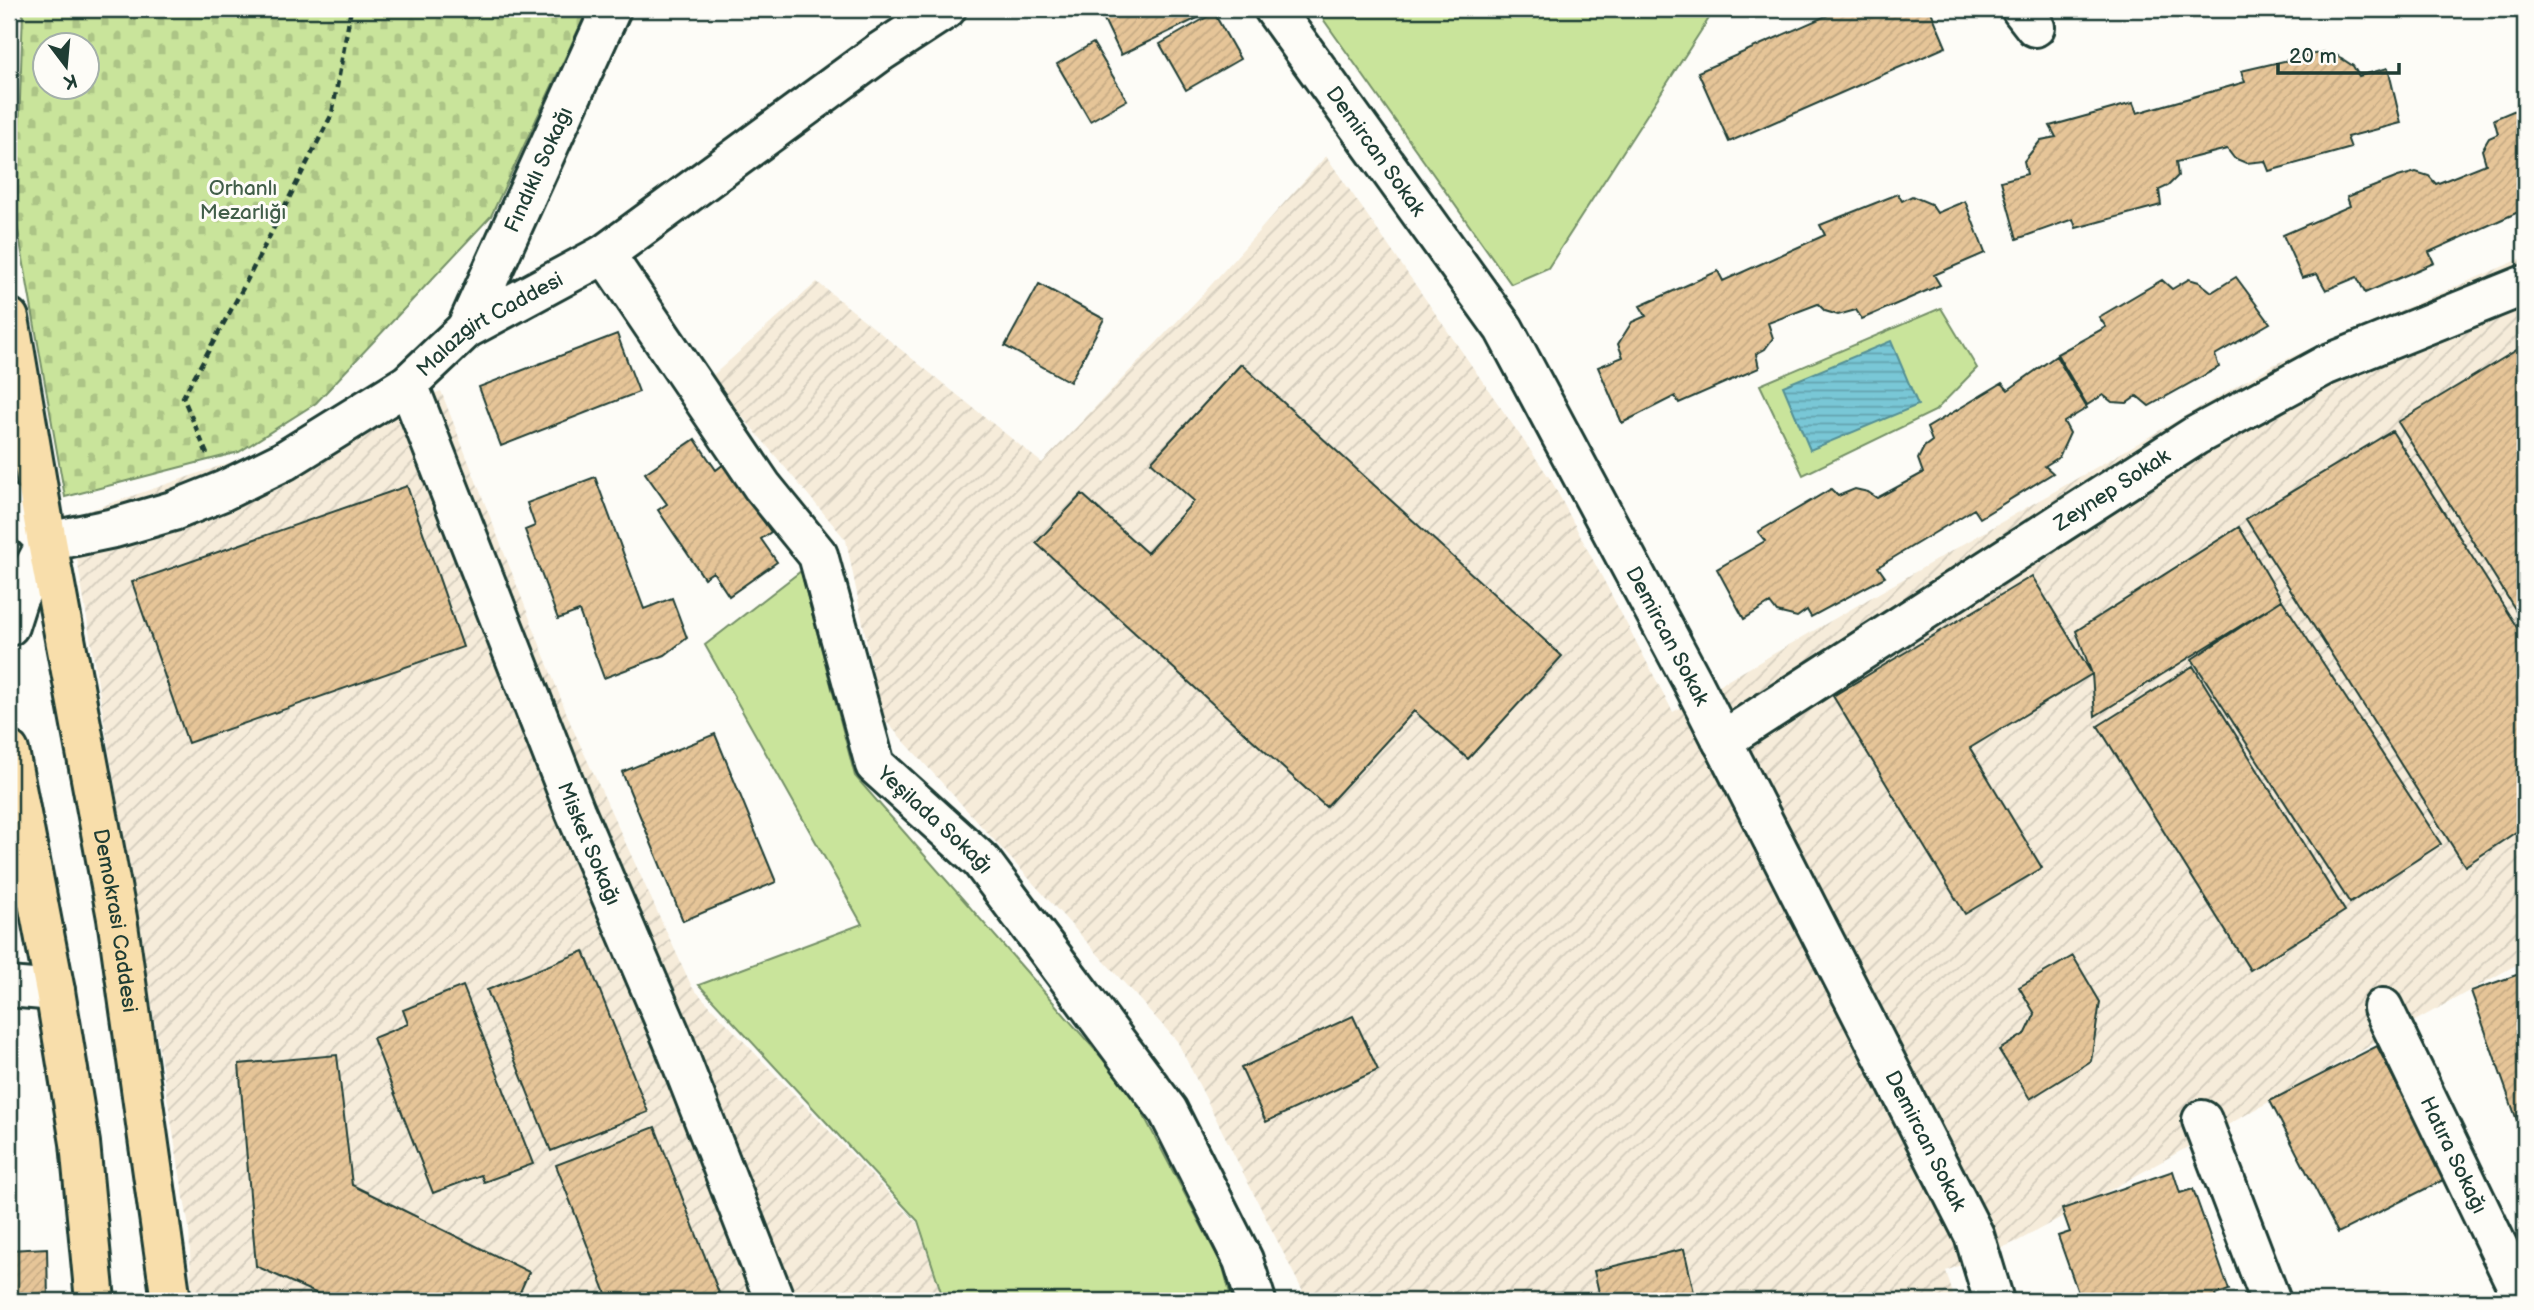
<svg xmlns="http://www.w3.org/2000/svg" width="2534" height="1310" viewBox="0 0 2534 1310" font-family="'Balsamiq Sans',sans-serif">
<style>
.industrial{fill:url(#industrial-furrows)}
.green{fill:#c9e49b;stroke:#749068;stroke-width:2}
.cemetery{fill:url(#cemetery-stones);stroke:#749068;stroke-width:2;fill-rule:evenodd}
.water{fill:url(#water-rules);stroke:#559095;stroke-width:2}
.building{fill:url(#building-hatch);stroke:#1f3d34;stroke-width:2}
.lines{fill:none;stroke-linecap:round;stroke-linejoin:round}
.minor-casing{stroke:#1f3d34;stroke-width:44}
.tertiary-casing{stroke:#1f3d34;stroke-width:44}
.primary-casing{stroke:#1f3d34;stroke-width:44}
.path{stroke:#1f3d34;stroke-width:4.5;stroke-dasharray:7 5;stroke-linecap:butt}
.minor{stroke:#fdfcf7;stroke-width:38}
.tertiary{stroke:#fdfcf7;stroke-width:38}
.primary{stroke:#f8deab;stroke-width:38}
.labels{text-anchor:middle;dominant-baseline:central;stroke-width:6;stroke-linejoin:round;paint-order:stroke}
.street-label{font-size:21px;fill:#1f3d34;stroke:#fdfcf7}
.park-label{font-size:21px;fill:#415e49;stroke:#fdfcf7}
</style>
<defs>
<pattern id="industrial-furrows" width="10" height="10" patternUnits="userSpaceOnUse" patternTransform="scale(1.75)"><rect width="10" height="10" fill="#f6ecda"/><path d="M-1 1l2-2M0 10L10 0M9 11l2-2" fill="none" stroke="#d2cbbc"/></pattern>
<pattern id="cemetery-stones" width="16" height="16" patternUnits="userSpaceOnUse" patternTransform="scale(1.75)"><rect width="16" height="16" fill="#c9e49b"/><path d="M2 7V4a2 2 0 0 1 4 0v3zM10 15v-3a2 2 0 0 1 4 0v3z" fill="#acc486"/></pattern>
<pattern id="water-rules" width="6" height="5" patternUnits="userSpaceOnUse" patternTransform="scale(1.75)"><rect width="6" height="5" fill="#79c7d6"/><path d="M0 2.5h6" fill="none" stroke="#63a3ae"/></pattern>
<pattern id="building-hatch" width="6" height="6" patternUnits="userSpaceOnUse" patternTransform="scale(1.75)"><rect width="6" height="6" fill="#e6c598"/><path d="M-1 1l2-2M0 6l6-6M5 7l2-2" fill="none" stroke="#c5aa84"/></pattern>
</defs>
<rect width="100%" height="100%" fill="#fdfcf7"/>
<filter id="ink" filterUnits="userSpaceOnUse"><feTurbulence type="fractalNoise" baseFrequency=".0143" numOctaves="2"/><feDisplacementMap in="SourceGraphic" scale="14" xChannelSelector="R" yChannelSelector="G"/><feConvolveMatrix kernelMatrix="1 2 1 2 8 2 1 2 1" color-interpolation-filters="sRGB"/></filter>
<g filter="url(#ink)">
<path class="industrial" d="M1326,156L1551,480L1673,712L2273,365L2525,257V960L2018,1241L1946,1271L1955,1301H1303L1302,1290L1177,1041L882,717L846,540L710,378L817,282L1042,463L1202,295Z
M441,391L572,727L692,987L917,1223L943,1301H192L189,1228L70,517Z"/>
<path class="green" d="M1316,9H1715L1548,268L1511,284Z
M1941,308L1977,368L1935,411L1803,475L1760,385Z
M801,571L855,776L1131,1091L1223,1267L1232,1301H944L918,1221L699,985L862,924L705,645Z"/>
<path class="cemetery" d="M23,9H588L491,216L316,403L239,452L65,497L16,219ZM46,46H88V88H46Z"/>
<path class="water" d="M1891,341L1918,405L1810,450L1783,386Z"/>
<path class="building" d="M1099,9H1206L1208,13L1121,55Z
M1842,9H1930L1946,47L1729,142L1698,72Z
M1214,13L1240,59L1186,90L1160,44Z
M1093,43L1127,100L1090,121L1057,64Z
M2323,52L2325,60L2336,55L2353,66L2359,76L2388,68L2401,123L2347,137L2351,148L2269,171L2265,161L2246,163L2234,158L2227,149L2176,162L2178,176L2168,186L2159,190L2161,205L2076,228L2073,219L2017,239L2001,181L2027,174L2024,161L2041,140L2056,137L2050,126L2133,103L2137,113L2245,82L2241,71Z
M2525,106V209L2429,252L2434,263L2365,293L2357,277L2326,290L2317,274L2302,278L2283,235L2350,206L2347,197L2398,177L2416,172L2429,176L2436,184L2486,164L2482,150L2489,138L2498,134L2494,119Z
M1898,194L1902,201L1912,196L1931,204L1937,213L1965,201L1985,253L1934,275L1940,285L1862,319L1856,310L1838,315L1825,311L1818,304L1768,323L1773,338L1765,349L1756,354L1759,368L1679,403L1675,396L1622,423L1598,367L1623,357L1618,344L1632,322L1646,316L1640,306L1718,271L1723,281L1825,235L1820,225Z
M2236,277L2270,323L2215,355L2219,367L2149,406L2137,396L2127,403L2112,402L2103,395L2087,405L2057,354L2106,327L2099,317L2162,280L2172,289L2189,279L2199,282L2212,292Z
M1039,284L1104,319L1070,382L1005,346Z
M617,334L639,392L501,446L479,387Z
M2525,345V625L2398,422Z
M2056,356L2087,408L2064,422L2070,433L2059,457L2045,466L2053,473L1980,518L1974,509L1878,567L1885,577L1811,617L1807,610L1797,617L1777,612L1770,603L1744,619L1717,569L1765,541L1758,532L1831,489L1838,496L1855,489L1868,492L1877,498L1923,473L1918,459L1924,447L1932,441L1927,428L2002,383L2008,390Z
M1241,364L1562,656L1468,759L1414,711L1326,807L1036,543L1082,494L1147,553L1194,501L1151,462Z
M2392,431L2525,640V826L2465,866L2246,519Z
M695,439L716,470L724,464L771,532L761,539L777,562L729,596L713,572L704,578L658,510L667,504L645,473Z
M595,477L644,609L672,598L687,638L665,655L604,678L579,611L558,619L525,530L535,526L527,503Z
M407,486L463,647L188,743L132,582Z
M2239,527L2282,600L2095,716L2092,674L2076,631Z
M2032,576L2092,674L1970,748L2042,868L1965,914L1833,696Z
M2282,600L2441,844L2350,903L2192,659Z
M2193,666L2345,911L2250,970L2098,726Z
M715,734L776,882L683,921L622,772Z
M584,951L648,1112L551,1151L487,990Z
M2073,956L2100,1002L2091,1061L2030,1099L1999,1050L2026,1033L2035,1014L2019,987Z
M2525,972V1143L2471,991Z
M463,986L533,1164L484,1182L481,1175L433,1193L373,1038L408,1024L403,1010Z
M1353,1016L1378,1070L1266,1122L1241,1068Z
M2377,1046L2445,1179L2338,1233L2270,1101Z
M337,1055L352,1185L529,1272L516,1301H333L256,1266L239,1064Z
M655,1127L719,1293L697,1301H609L556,1165Z
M2173,1171L2180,1193L2193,1189L2229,1290L2215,1295L2217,1301H2081L2058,1236L2070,1232L2062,1209Z
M47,1248L48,1301H9V1250Z
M1684,1249L1696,1301H1601L1594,1271Z"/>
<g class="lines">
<defs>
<g id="minor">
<path id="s1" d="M1274,9L1504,329L1693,683L1974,1235L1994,1301"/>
<path d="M2021,9L2035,27"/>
<path id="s2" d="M605,254L762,486L818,555L875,765L981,861L1168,1111L1243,1260L1256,1301"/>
<path id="s3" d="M466,329L611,9"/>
<path id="s4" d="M408,384L575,811L672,1038L775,1301"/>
<path id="s5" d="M1722,741L2195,436L2326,365L2525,285"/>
<path d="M9,987L55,991"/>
<path id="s6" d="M2383,1008L2524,1301"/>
<path d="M2202,1120L2271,1301"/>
</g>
<g id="tertiary">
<path d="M9,505L47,542"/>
<path id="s7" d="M47,542L114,528L173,511L223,491L284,461L408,384L466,329L605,254L880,52L946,9"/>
<path d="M9,626L18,598L47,542"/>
</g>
<g id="primary">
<path id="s8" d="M9,318L47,542L117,918L171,1301"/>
<path d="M9,751L55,991L80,1143L95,1301"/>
</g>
</defs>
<use href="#minor" class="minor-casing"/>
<use href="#tertiary" class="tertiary-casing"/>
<use href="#primary" class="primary-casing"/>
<path class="path" d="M207,454L183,397L242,290L332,114L351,9"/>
<use href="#minor" class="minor"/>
<use href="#tertiary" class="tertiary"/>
<use href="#primary" class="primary"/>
</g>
</g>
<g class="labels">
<g class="street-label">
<text stroke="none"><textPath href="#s1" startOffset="175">Demircan Sokak</textPath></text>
<text stroke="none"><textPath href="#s3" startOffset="175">Fındıklı Sokağı</textPath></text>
<text stroke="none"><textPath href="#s7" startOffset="500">Malazgirt Caddesi</textPath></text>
<text stroke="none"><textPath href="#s5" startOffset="464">Zeynep Sokak</textPath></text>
<text stroke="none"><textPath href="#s1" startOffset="742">Demircan Sokak</textPath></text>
<text stroke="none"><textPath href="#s2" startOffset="668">Yeşilada Sokağı</textPath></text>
<text stroke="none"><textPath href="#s4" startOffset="494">Misket Sokağı</textPath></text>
<text stroke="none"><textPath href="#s8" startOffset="612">Demokrasi Caddesi</textPath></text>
<text stroke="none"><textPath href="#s1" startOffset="1309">Demircan Sokak</textPath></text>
<text stroke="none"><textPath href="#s6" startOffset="163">Hatıra Sokağı</textPath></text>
</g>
<g class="park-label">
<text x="243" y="188">Orhanlı<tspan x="243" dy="24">Mezarlığı</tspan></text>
</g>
</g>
<rect width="2534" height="1310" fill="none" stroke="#fdfcf7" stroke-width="35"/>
<rect x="18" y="18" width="2499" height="1275" fill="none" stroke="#1f3d34" stroke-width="2.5" filter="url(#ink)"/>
<g transform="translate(66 66) rotate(164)"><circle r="33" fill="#fdfcf7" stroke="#a4b0a9" stroke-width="2"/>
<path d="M0-5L12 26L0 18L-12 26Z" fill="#1f3d34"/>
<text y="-10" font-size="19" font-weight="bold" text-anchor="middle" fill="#1f3d34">K</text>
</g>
<path d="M2278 63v10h121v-10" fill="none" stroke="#1f3d34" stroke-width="3.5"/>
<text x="2289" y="63" font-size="21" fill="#1f3d34" stroke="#fdfcf7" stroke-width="5" paint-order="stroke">20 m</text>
</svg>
